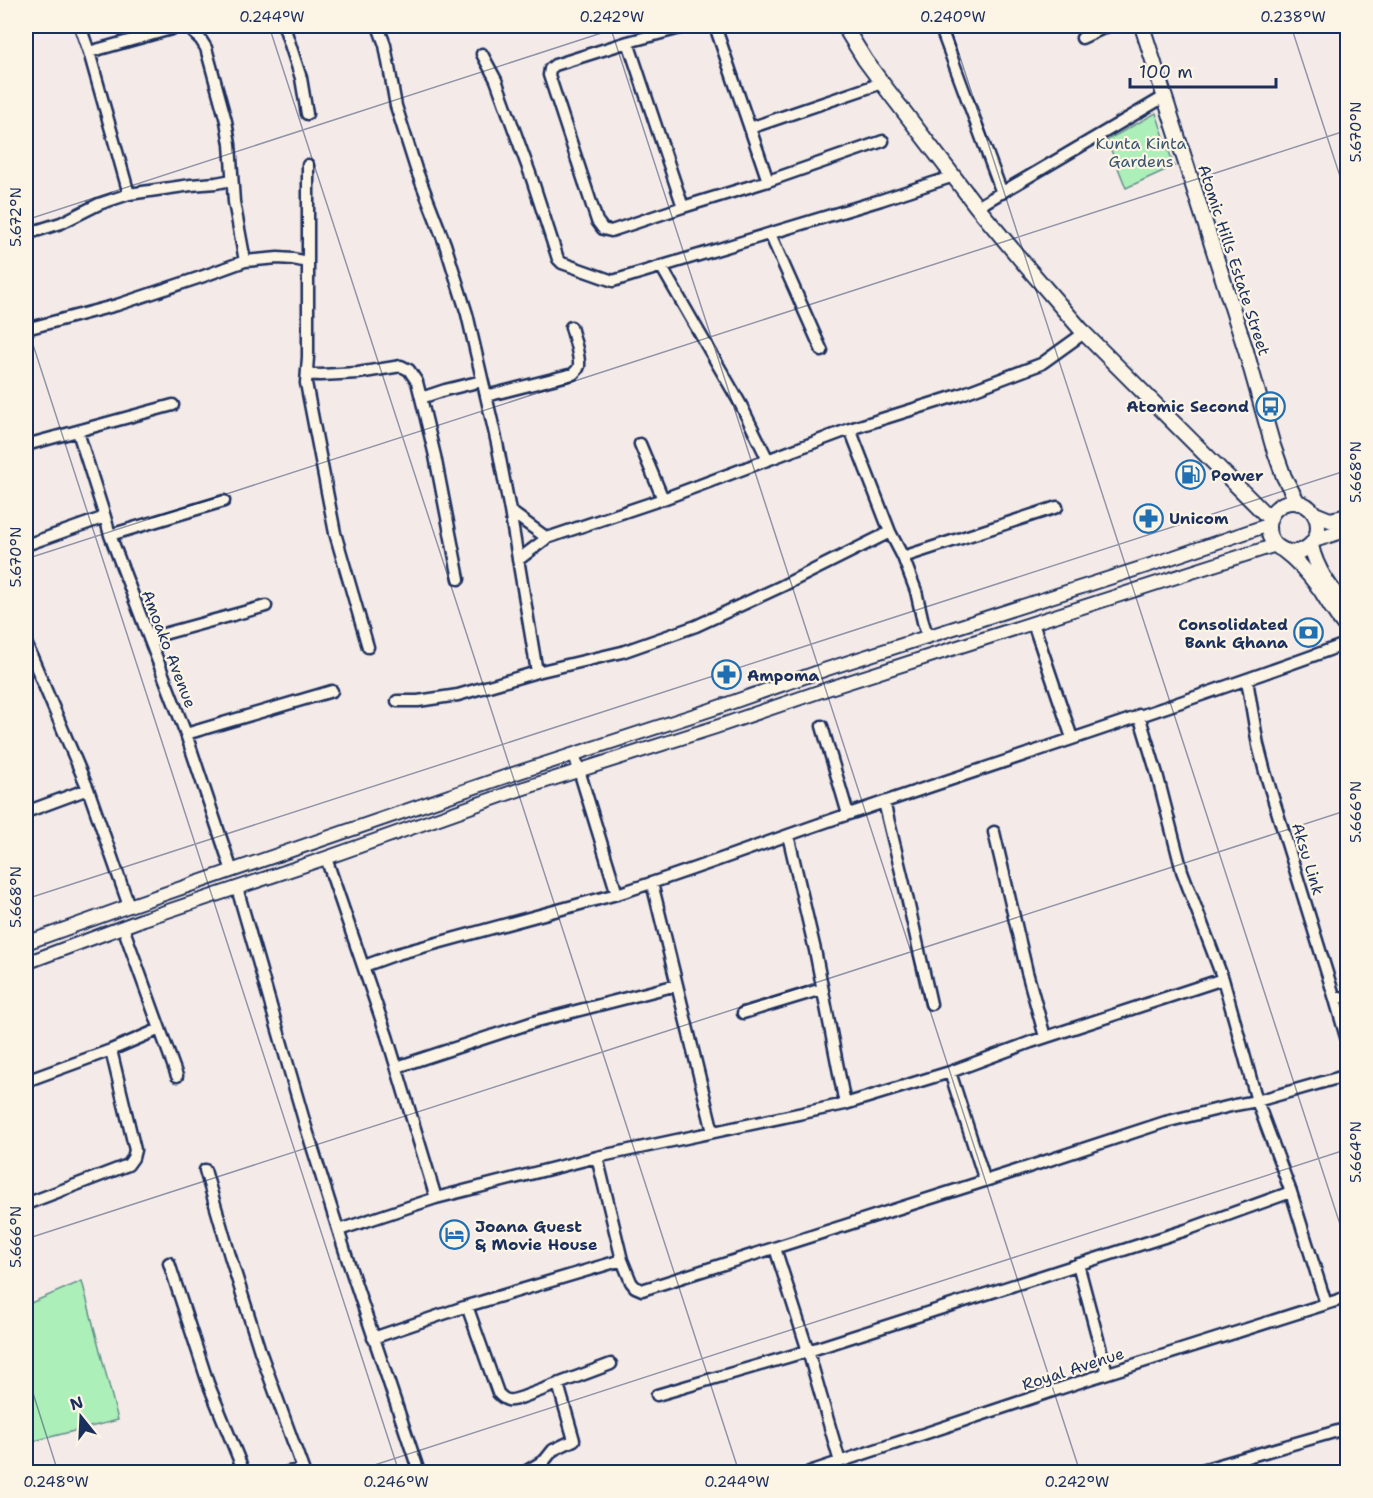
<svg xmlns="http://www.w3.org/2000/svg" width="1373" height="1498" viewBox="0 0 1373 1498" font-family="'Shantell Sans',sans-serif">
<style>
.green{fill:#acefb9;stroke:#648f8c;stroke-width:1.5}
.lines{fill:none;stroke-linecap:round;stroke-linejoin:round}
.minor-casing{stroke:#1b2f5e;stroke-width:15}
.tertiary-casing{stroke:#1b2f5e;stroke-width:16}
.secondary-casing{stroke:#1b2f5e;stroke-width:18}
.minor{stroke:#fcf5e5;stroke-width:10}
.tertiary{stroke:#fcf5e5;stroke-width:12}
.secondary{stroke:#fcf5e5;stroke-width:14}
.ticks{fill:none;stroke:#1b2f5e;stroke-width:1.5;stroke-opacity:0.45}
.labels{text-anchor:middle;dominant-baseline:central;stroke-width:4.5;stroke-linejoin:round;paint-order:stroke}
.park-label{font-size:16px;fill:#385570;stroke:#fcf5e5}
.street-label{font-size:16px;fill:#1b2f5e;stroke:#fcf5e5}
.poi-label{font-size:16px;font-weight:bold;fill:#1b2f5e;stroke:#fcf5e5;text-anchor:start}
.neatline{fill:none;stroke:#1b2f5e;stroke-width:2}
.ticks-label{font-size:15px;text-anchor:middle;fill:#1b2f5e}
</style>
<rect width="100%" height="100%" fill="#f4eae7"/>
<filter id="ink" filterUnits="userSpaceOnUse"><feTurbulence type="fractalNoise" baseFrequency=".0167" numOctaves="2"/><feDisplacementMap in="SourceGraphic" scale="12" xChannelSelector="R" yChannelSelector="G"/><feConvolveMatrix kernelMatrix="1 2 1 2 8 2 1 2 1" color-interpolation-filters="sRGB"/></filter>
<g filter="url(#ink)">
<path class="green" d="M1156,113L1174,166L1126,188L1107,140Z
M82,1281L118,1420L34,1441L26,1409V1305Z"/>
<g class="lines">
<defs>
<path id="minor" d="M80,26L89,52L129,194
M187,26L201,40L206,48L226,121L230,144L234,202L245,261
M284,26L301,78L307,114
M378,26L385,45L396,106L416,169L445,244L467,314L497,443L510,511L537,672
M688,26L628,42L555,65L550,69L549,75L597,221L603,229L611,231L683,207L768,181L883,141
M715,26L768,181
M940,26L1002,193
M1082,38L1108,26
M628,42L683,207
M89,52L182,26
M482,54L496,80L532,179L558,259L562,263L613,281L881,200L954,176
M750,128L882,83
M308,165V357L306,383L335,533L368,647
M977,207L1164,97
M26,234L61,223L99,204L129,194L191,185L216,183L232,180
M770,234L822,351
M661,266L741,405L768,460
M26,329L117,305L201,277L245,261L278,258L293,259L308,262
M307,374L321,375L358,373L401,366L409,370L417,382L421,398L435,456L459,579
M486,396L573,374C576,371 578,370 579,366C580,356 574,338 571,327
M421,398L445,390L482,381
M850,429L890,532L903,557L916,591L923,622L928,637
M78,432L105,517
M640,444L663,499
M26,445L173,405
M510,511L547,538L663,499L850,429L959,395L1041,364L1084,333
M110,535L224,501
M26,545L105,517L110,535L149,638L186,734L232,871
M903,557L1057,507
M518,560L547,538
M1033,623L1072,738
M149,638L266,606
M26,643L88,789L129,906
M1247,680L1258,745L1265,772L1335,999L1348,1044
M397,701H418L458,695L537,672L622,652L696,626L782,586L890,532
M1139,715L1157,774L1182,871L1223,979L1257,1101L1291,1192L1326,1304
M822,726L848,814
M186,734L332,691
M574,754L617,894
M884,802L905,888L931,1004
M26,812L88,789
M994,832L1027,972L1045,1037
M788,835L815,950L845,1104
M326,858L387,1036L436,1198
M652,883L713,1132
M237,888L305,1124L347,1258L419,1472
M123,927L177,1076
M364,966L397,954L617,894C695,870 771,840 849,814C1015,757 1183,704 1348,643
M1335,999L1348,996
M743,1013L822,989
M397,1067L537,1021L677,985
M950,1072L985,1181
M26,1081L111,1050L160,1029
M597,1157L622,1260L631,1282L635,1287L642,1290L1016,1171L1165,1122L1235,1105L1257,1101L1348,1075
M205,1170L230,1256L260,1351L304,1472
M26,1204L128,1165L133,1158L135,1150L111,1050
M339,1230L436,1198L597,1157L845,1104L950,1072L1031,1042L1223,979
M775,1248L808,1351L840,1462
M169,1263L208,1383L244,1472
M1078,1264L1107,1373
M467,1306L498,1393C507,1403 511,1401 523,1397L611,1364
M373,1338L467,1306L622,1260
M657,1395L808,1351L1186,1230L1291,1192
M288,1472L303,1469
M525,1472L545,1460L553,1450L574,1440L558,1384
M809,1472L1086,1380L1348,1297
M1195,1472L1348,1428"/>
<path id="tertiary" d="M26,943L129,906L513,774L710,710L827,669L1150,565L1268,525
M26,963L144,919L326,858L518,790L716,727L830,688L1276,545"/>
<path id="secondary" d="M844,26L865,60L882,83L977,207L1027,267L1084,333L1270,519
M1142,26L1246,351L1273,446L1284,477L1298,503
M1268 527a25 25 0 1 1 50 0a25 25 0 1 1-50 0Z
M1315,514L1330,520L1348,516
M1314,540L1348,529
M1311,545C1316,570 1332,590 1348,610
M1283,550C1298,561 1309,574 1320,589C1329,603 1336,617 1348,629"/>
</defs>
<use href="#minor" class="minor-casing"/>
<use href="#tertiary" class="tertiary-casing"/>
<use href="#secondary" class="secondary-casing"/>
<use href="#minor" class="minor"/>
<use href="#tertiary" class="tertiary"/>
<use href="#secondary" class="secondary"/>
</g>
</g>
<path class="ticks" d="M269,26L739,1472M610,26L1080,1472M950,26L1348,1249M1291,26L1348,201M26,220L623,26M26,323L399,1472M26,559L1348,130M26,899L1348,470M26,1239L1348,810M26,1371L58,1472M353,1472L1348,1149"/>
<defs>
<symbol id="bus-ring" viewBox="-11 -11 22 22"><circle r="9.5" fill="#fcf5e5" stroke="#1f6fb2" stroke-width="1.5"/><path d="M-5-6H5V4H4V6H2V4H-2V6H-4V4H-5ZM-3.5-4V0h7V-4ZM-3.5 1.2v1.5H-2V1.2ZM2 1.2v1.5H3.5V1.2Z" fill="#1f6fb2"/></symbol>
<symbol id="fuel-ring" viewBox="-11 -11 22 22"><circle r="9.5" fill="#fcf5e5" stroke="#1f6fb2" stroke-width="1.5"/><path d="M-5.5-6h7V0h2V4h1.3V-2.5L3-4.5l.8-.8L6-3V5H2.5V1h-1V6h-7ZM-4.2-4.7v3.2H.2V-4.7Z" fill="#1f6fb2"/></symbol>
<symbol id="pharmacy-ring" viewBox="-11 -11 22 22"><circle r="9.5" fill="#fcf5e5" stroke="#1f6fb2" stroke-width="1.5"/><path d="M-2-6h4v4h4v4h-4v4h-4v-4h-4v-4h4Z" fill="#1f6fb2"/></symbol>
<symbol id="bank-ring" viewBox="-11 -11 22 22"><circle r="9.5" fill="#fcf5e5" stroke="#1f6fb2" stroke-width="1.5"/><path d="M-6-4H6V4H-6ZM0-2.3a2.3 2.3 0 1 0 0 4.6a2.3 2.3 0 1 0 0-4.6Z" fill="#1f6fb2"/></symbol>
<symbol id="hotel-ring" viewBox="-11 -11 22 22"><circle r="9.5" fill="#fcf5e5" stroke="#1f6fb2" stroke-width="1.5"/><path d="M-6-4.5h1.5V1H6V5H4.5V3h-9V5H-6ZM-4 0a1.8 1.8 0 1 1 3.6 0ZM.5 0V-2.5h3Q6-2.5 6 0Z" fill="#1f6fb2"/></symbol>
</defs>
<g fill-rule="evenodd">
<use href="#bus-ring" x="1254" y="390" width="33" height="33"/>
<use href="#fuel-ring" x="1174" y="458" width="33" height="33"/>
<use href="#pharmacy-ring" x="1132" y="502" width="33" height="33"/>
<use href="#bank-ring" x="1292" y="616" width="33" height="33"/>
<use href="#pharmacy-ring" x="710" y="658" width="33" height="33"/>
<use href="#hotel-ring" x="438" y="1218" width="33" height="33"/>
</g>
<g class="labels">
<g class="park-label">
<text x="1141" y="143">Kunta Kinta<tspan x="1141" dy="18">Gardens</tspan></text>
</g>
<g class="street-label">
<text transform="translate(1234 260) rotate(72)">Atomic Hills Estate Street</text>
<text transform="translate(169 649) rotate(69)">Amoako Avenue</text>
<text transform="translate(1308 859) rotate(73)">Aksu Link</text>
<text transform="translate(1073 1369) rotate(-18)">Royal Avenue</text>
</g>
<g class="poi-label">
<text x="1249" y="406" text-anchor="end">Atomic Second</text>
<text x="1211" y="475">Power</text>
<text x="1169" y="518">Unicom</text>
<text x="1288" y="624" text-anchor="end">Consolidated<tspan x="1288" dy="18">Bank Ghana</tspan></text>
<text x="747" y="675">Ampoma</text>
<text x="475" y="1226">Joana Guest<tspan x="475" dy="18">&amp; Movie House</tspan></text>
</g>
</g>
<rect width="1373" height="1498" fill="none" stroke="#fcf5e5" stroke-width="66"/>
<g transform="translate(81 1417) rotate(342)" stroke="#fcf5e5" stroke-width="4.5" paint-order="stroke">
<path d="M0-4.5L10 22L0 15L-10 22Z" fill="#1b2f5e"/>
<text y="-9" font-size="16" font-weight="bold" text-anchor="middle" fill="#1b2f5e">N</text>
</g>
<path d="M1130 78v9h146v-9" fill="none" stroke="#1b2f5e" stroke-width="3"/>
<text x="1139" y="78" font-size="18" fill="#1b2f5e" stroke="#fcf5e5" stroke-width="4.5" paint-order="stroke">100 m</text>
<rect x="33" y="33" width="1307" height="1432" class="neatline"/>
<g class="ticks-label">
<text x="272" y="22">0.244°W</text>
<text x="612" y="22">0.242°W</text>
<text x="953" y="22">0.240°W</text>
<text x="1293" y="22">0.238°W</text>
<text transform="translate(1356 132) rotate(-90)" y="5">5.670°N</text>
<text transform="translate(16 217) rotate(-90)" y="5">5.672°N</text>
<text transform="translate(1356 472) rotate(-90)" y="5">5.668°N</text>
<text transform="translate(16 557) rotate(-90)" y="5">5.670°N</text>
<text transform="translate(1356 812) rotate(-90)" y="5">5.666°N</text>
<text transform="translate(16 897) rotate(-90)" y="5">5.668°N</text>
<text transform="translate(1356 1152) rotate(-90)" y="5">5.664°N</text>
<text transform="translate(16 1237) rotate(-90)" y="5">5.666°N</text>
<text x="56" y="1487">0.248°W</text>
<text x="396" y="1487">0.246°W</text>
<text x="737" y="1487">0.244°W</text>
<text x="1077" y="1487">0.242°W</text>
</g>
</svg>
